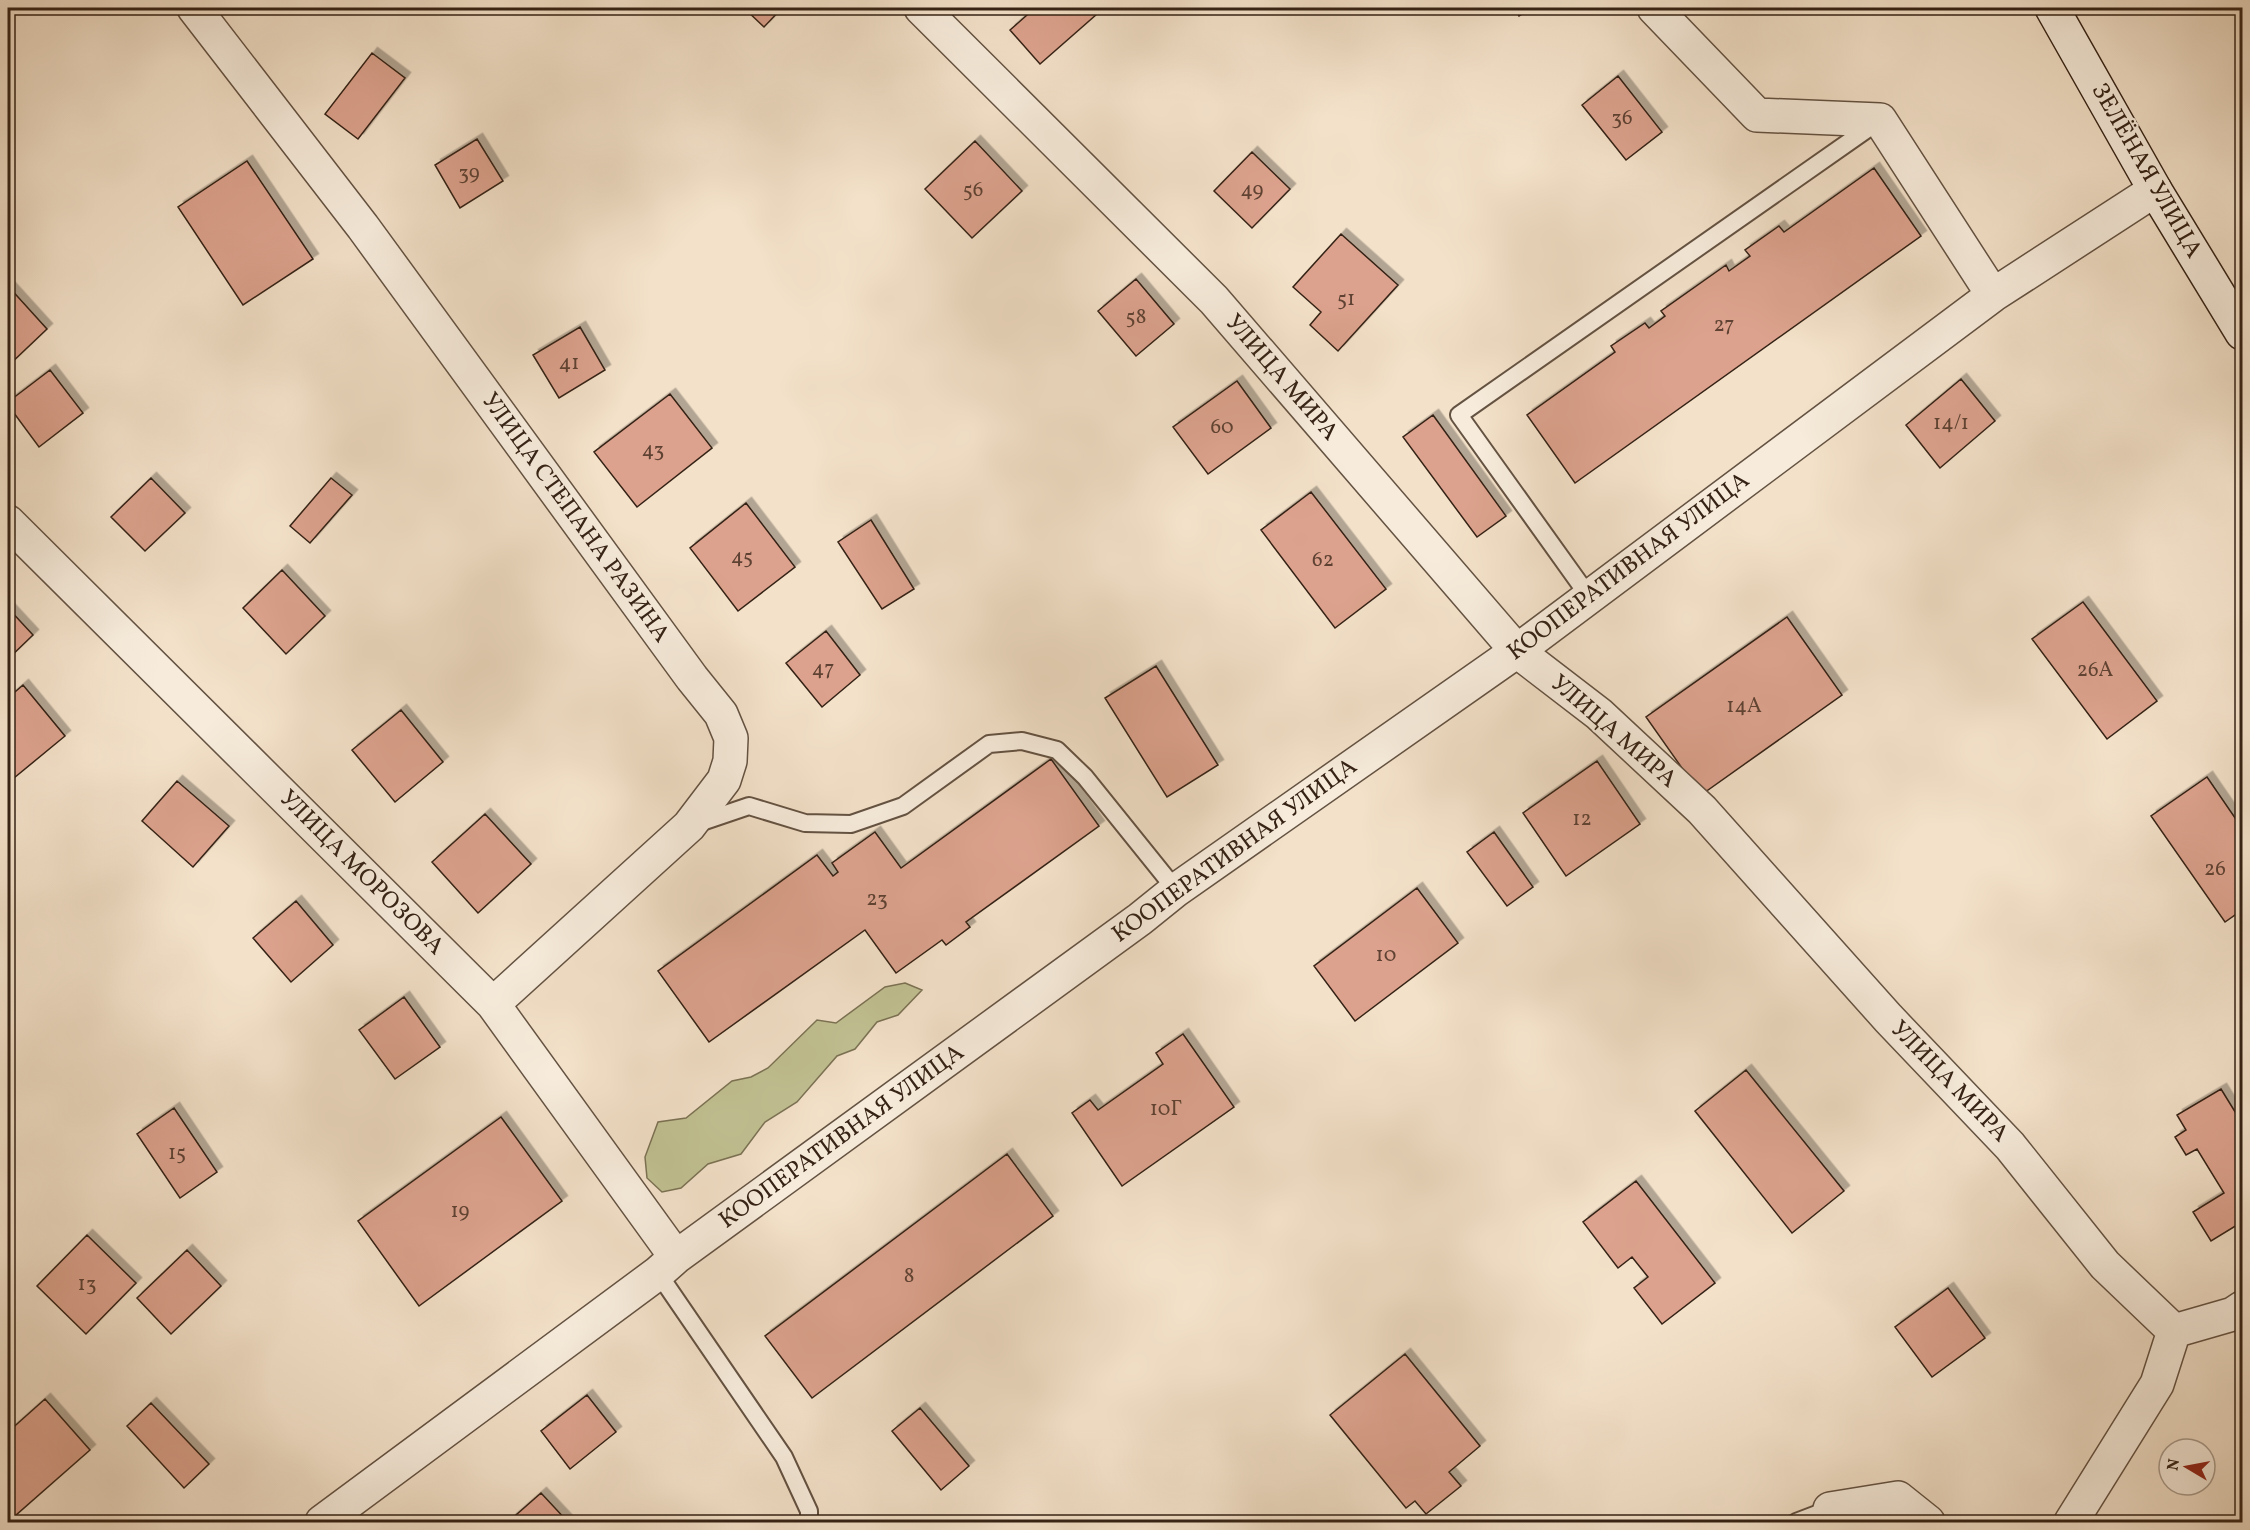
<svg xmlns="http://www.w3.org/2000/svg" width="2250" height="1530" viewBox="0 0 2250 1530" font-family="Vollkorn,serif">
<style>
.green{fill:#c1c193;stroke:#7b7254;stroke-width:1.5}
.building{fill:#dca28d;stroke:#352215;stroke-width:1.5;filter:url(#shadow)}
.lines{fill:none;stroke-linecap:round;stroke-linejoin:round}
.lane-casing{stroke:#645242;stroke-width:20}
.street-casing{stroke:#645242;stroke-width:36}
.secondary-casing{stroke:#352215;stroke-width:36}
.lane{stroke:#f7ecdc;stroke-width:16}
.street{stroke:#f7ecdc;stroke-width:33}
.secondary{stroke:#f7ecdc;stroke-width:33}
.labels{text-anchor:middle;dominant-baseline:central;stroke-width:4.5;stroke-linejoin:round;paint-order:stroke}
.number-label{font-size:21px;fill:#5f4233}
.street-label{font-size:24px;fill:#352215;stroke:#f7ecdc}
</style>
<defs>
<filter id="shadow"><feDropShadow dx="5.5" dy="-5.5" stdDeviation="0" flood-color="#0004"/></filter>
</defs>
<rect width="100%" height="100%" fill="#f3e1c9"/>
<filter id="stains"><feTurbulence type="fractalNoise" baseFrequency=".00333" numOctaves="4"/><feColorMatrix values="0 0 0 0 .2 0 0 0 0 .09 0 0 0 0 .02 0 0 0 .5 -.17"/></filter>
<radialGradient id="worn" r=".72"><stop offset=".6" stop-color="#630" stop-opacity="0"/><stop offset="1" stop-color="#630" stop-opacity=".3"/></radialGradient>
<path class="green" d="M905,983L922,990L898,1015L877,1022L855,1049L837,1056L797,1102L765,1122L741,1154L708,1164L681,1188L662,1192L647,1178L645,1157L658,1122L686,1118L732,1081L751,1077L768,1068L817,1020L836,1023L885,987Z"/>
<path class="building" d="M744,8H782L764,27Z
M1035,8H1091L1097,14L1040,64L1010,30Z
M1514,8H1532L1519,16Z
M372,53L405,78L358,139L325,114Z
M1618,76L1662,132L1626,160L1582,105Z
M477,139L503,181L460,208L435,165Z
M975,141L1022,191L972,238L925,189Z
M1252,152L1290,189L1252,228L1214,191Z
M247,161L313,259L243,305L178,207Z
M1874,168L1921,236L1575,483L1527,415L1615,352L1611,346L1645,323L1649,328L1665,316L1661,311L1726,265L1729,271L1750,256L1745,250L1779,226L1784,232Z
M1341,234L1398,285L1338,351L1310,325L1321,312L1293,287Z
M1136,279L1174,324L1136,356L1098,311Z
M8,286L47,329L8,366Z
M580,327L605,370L559,398L533,355Z
M50,370L83,413L39,447L8,405V402Z
M1961,379L1995,421L1940,468L1906,425Z
M1237,381L1271,428L1208,474L1173,427Z
M670,394L712,448L637,507L594,452Z
M1433,415L1506,516L1477,537L1403,437Z
M151,478L185,513L145,551L111,517Z
M331,478L352,495L310,543L290,526Z
M1311,492L1386,589L1335,628L1261,530Z
M746,503L795,567L738,611L690,548Z
M871,520L914,589L882,609L838,542Z
M282,570L325,616L286,654L243,608Z
M2083,602L2157,701L2107,739L2032,639Z
M8,608L33,635L8,659Z
M1787,617L1842,695L1701,795L1646,717Z
M826,631L860,675L822,707L786,663Z
M1156,666L1218,765L1167,797L1105,698Z
M23,685L65,736L14,778L8,770V698Z
M401,710L443,762L395,802L352,750Z
M1051,759L1099,826L966,922L970,927L946,945L942,940L896,973L865,930L709,1042L658,971L817,855L833,876L838,872L832,863L875,832L901,868Z
M1597,761L1640,824L1566,876L1523,813Z
M2207,777L2242,828V910L2225,922L2151,816Z
M177,781L229,826L193,867L142,821Z
M485,814L531,864L478,913L432,862Z
M1494,832L1533,887L1507,906L1467,852Z
M1417,888L1458,943L1355,1021L1314,966Z
M296,901L333,945L291,982L253,938Z
M404,997L440,1047L395,1079L359,1030Z
M1183,1034L1234,1107L1122,1186L1072,1113L1090,1100L1098,1110L1163,1064L1156,1053Z
M1746,1070L1844,1191L1792,1233L1695,1111Z
M2221,1089L2242,1123V1222L2211,1241L2193,1212L2224,1193L2197,1149L2186,1155L2175,1137L2186,1130L2177,1115Z
M174,1108L217,1172L180,1198L137,1134Z
M501,1117L562,1201L419,1306L358,1221Z
M1007,1154L1053,1216L812,1398L765,1336Z
M1636,1181L1715,1283L1662,1324L1634,1288L1648,1277L1632,1257L1618,1268L1583,1222Z
M87,1235L136,1283L86,1334L37,1286Z
M187,1250L221,1286L171,1334L137,1298Z
M1948,1288L1985,1338L1932,1377L1895,1327Z
M1405,1354L1480,1446L1449,1472L1461,1486L1426,1514L1415,1501L1406,1508L1330,1415Z
M587,1395L616,1432L570,1469L541,1431Z
M45,1399L90,1450L8,1522V1432Z
M151,1403L209,1464L184,1488L127,1426Z
M920,1408L969,1466L941,1490L892,1431Z
M541,1493L568,1522H508Z"/>
<g class="lines">
<defs>
<path id="lane" d="M1590,598L1459,415L1876,123
M696,824L749,806L805,823L851,824L903,806L989,744L1022,741L1057,750L1085,777L1176,890
M658,1273L784,1457L809,1511V1522
M1796,1522L1830,1509"/>
<path id="street" d="M194,8L363,227L692,678L721,714L731,738L730,761L724,780L689,826L493,1004
M921,8L1214,300L1517,651L1599,714L1702,810L1888,1018L2010,1146L2105,1265L2174,1331
M1654,8L1757,115L1880,120L1993,295
M8,522L493,1004L676,1257
M2174,1331L2233,1314L2242,1308
M1830,1509L1898,1498L1928,1522
M322,1522L658,1273L676,1257L1140,919L1176,890L1517,651L1993,295L2155,190
M2071,1522L2157,1384L2174,1331"/>
<path id="secondary" d="M2052,8L2155,190L2242,333"/>
</defs>
<use href="#lane" class="lane-casing"/>
<use href="#street" class="street-casing"/>
<use href="#secondary" class="secondary-casing"/>
<use href="#lane" class="lane"/>
<use href="#street" class="street"/>
<use href="#secondary" class="secondary"/>
</g>
<g class="labels">
<g class="number-label">
<text x="1622" y="118">36</text>
<text x="469" y="173">39</text>
<text x="973" y="190">56</text>
<text x="1252" y="190">49</text>
<text x="1346" y="299">51</text>
<text x="1136" y="317">58</text>
<text x="1724" y="325">27</text>
<text x="569" y="363">41</text>
<text x="1951" y="423">14/1</text>
<text x="1222" y="427">60</text>
<text x="653" y="450">43</text>
<text x="742" y="557">45</text>
<text x="1323" y="560">62</text>
<text x="823" y="669">47</text>
<text x="2095" y="670">26А</text>
<text x="1744" y="706">14А</text>
<text x="1582" y="819">12</text>
<text x="2215" y="869">26</text>
<text x="877" y="899">23</text>
<text x="1386" y="955">10</text>
<text x="1166" y="1109">10Г</text>
<text x="177" y="1153">15</text>
<text x="460" y="1211">19</text>
<text x="909" y="1276">8</text>
<text x="87" y="1284">13</text>
</g>
<g class="street-label">
<text transform="translate(2146 171) rotate(60)">ЗЕЛЁНАЯ УЛИЦА</text>
<text transform="translate(1281 378) rotate(49)">УЛИЦА МИРА</text>
<text transform="translate(575 518) rotate(54)">УЛИЦА СТЕПАНА РАЗИНА</text>
<text transform="translate(1629 567) rotate(-37)">КООПЕРАТИВНАЯ УЛИЦА</text>
<text transform="translate(1613 732) rotate(41)">УЛИЦА МИРА</text>
<text transform="translate(1235 851) rotate(-36)">КООПЕРАТИВНАЯ УЛИЦА</text>
<text transform="translate(361 873) rotate(45)">УЛИЦА МОРОЗОВА</text>
<text transform="translate(1949 1082) rotate(46)">УЛИЦА МИРА</text>
<text transform="translate(842 1137) rotate(-36)">КООПЕРАТИВНАЯ УЛИЦА</text>
</g>
</g>
<rect width="2250" height="1530" fill="none" stroke="#f3e1c9" stroke-width="30"/>
<rect x="9" y="9" width="2232" height="1512" fill="none" stroke="#352215" stroke-width="3"/>
<rect x="15" y="15" width="2220" height="1500" fill="none" stroke="#352215" stroke-width="1.5"/>
<g transform="translate(2187 1467) rotate(280)"><circle r="28" fill="#f7ecdc" stroke="#a99b8c" stroke-width="1.5"/>
<path d="M0-4.5L10 22L0 15L-10 22Z" fill="#8f2418"/>
<text y="-9" font-size="16" font-weight="bold" text-anchor="middle" fill="#352215">N</text>
</g>
<rect width="100%" height="100%" filter="url(#stains)"/>
<rect width="100%" height="100%" fill="url(#worn)"/>
</svg>
